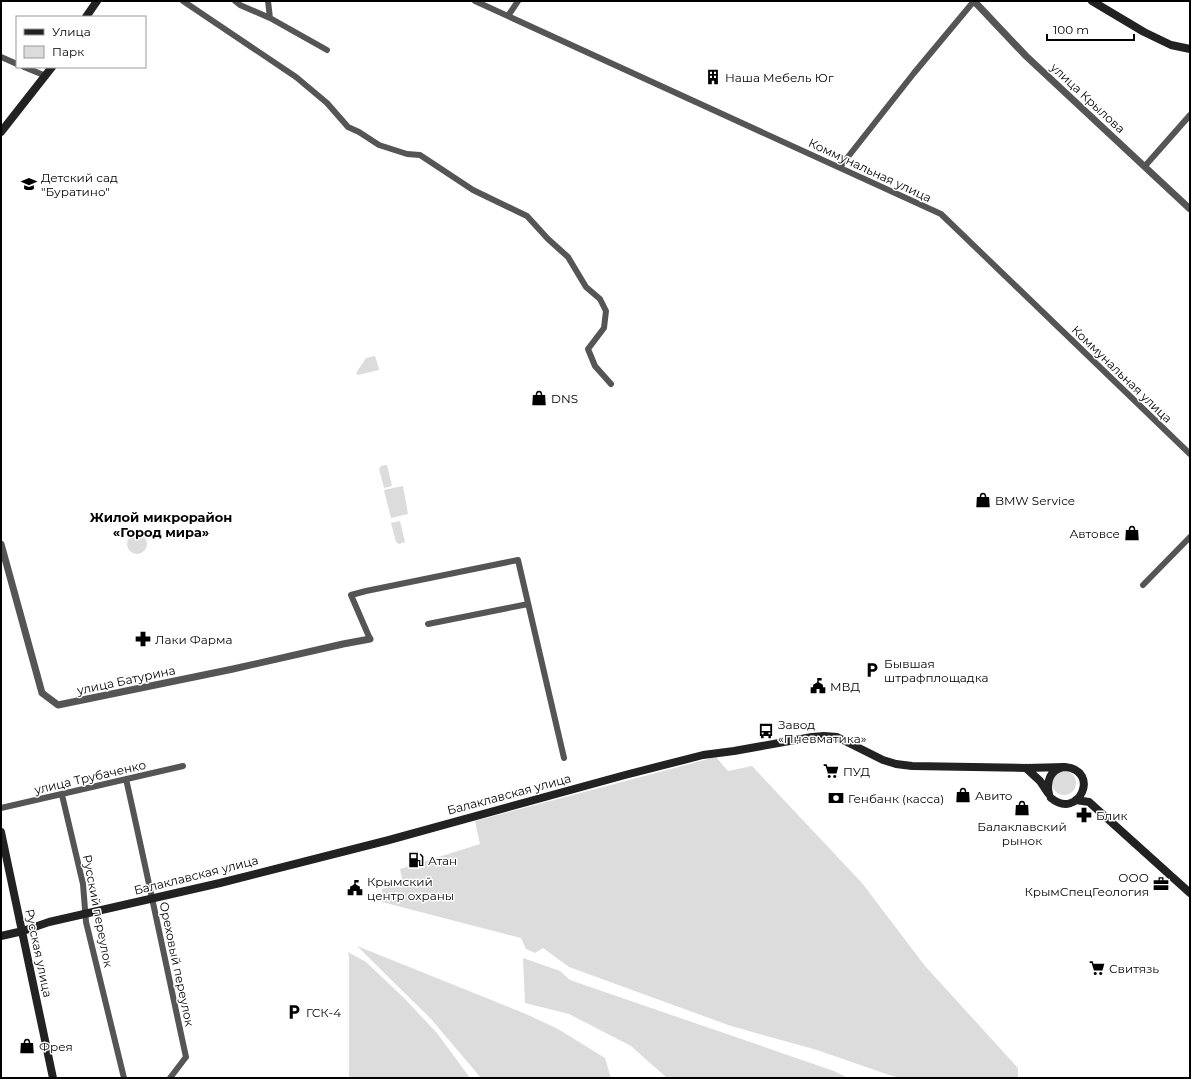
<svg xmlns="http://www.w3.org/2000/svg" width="1191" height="1079" viewBox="0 0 1191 1079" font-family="Montserrat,sans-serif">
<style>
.green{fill:#dcdcdc}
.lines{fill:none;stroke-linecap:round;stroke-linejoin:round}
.minor{stroke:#555;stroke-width:6}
.tertiary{stroke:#555;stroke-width:7}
.secondary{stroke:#222;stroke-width:8}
.labels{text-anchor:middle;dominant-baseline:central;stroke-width:3;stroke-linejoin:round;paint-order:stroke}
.poi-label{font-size:12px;fill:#000;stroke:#fff;text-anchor:start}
.street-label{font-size:12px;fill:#000;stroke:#fff}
.neighbourhood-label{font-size:13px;font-weight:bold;fill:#000;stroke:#fff}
</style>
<rect width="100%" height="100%" fill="#fff"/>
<path class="green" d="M375,356L379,369V370L358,375L356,373L366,358Z
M387,465L392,486L384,488L379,469L381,466Z
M403,486L408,514L391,518L384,490Z
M400,521L405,542L399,544L396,542L391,523Z
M127 544a10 10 0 1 1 20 0a10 10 0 1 1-20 0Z
M716,757L728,771L752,766L862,883L925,966L1018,1068V1078H901L889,1075L817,1050L731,1026L569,967L543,948L535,953L526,949L521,938L382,902V889L403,883L400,869L480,844L475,821Z
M1052 783a12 12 0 1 1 24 0a12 12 0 1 1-24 0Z
M357,946L526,1014L558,1029L605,1058L611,1078H481L431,1019Z
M348,952L366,962L405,999L437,1033L470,1078H349V957Z
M523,958L560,971L570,980L834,1071L848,1078H667L631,1046L569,1014L525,1003Z"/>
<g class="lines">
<path class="minor" d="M183,1L296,77L327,103L348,127L359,132L379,145L407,154L420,155L473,190L527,216L548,239L568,257L586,287L600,299L606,311L604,328L588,349L595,366L611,384
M235,1L240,5L270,18L327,50
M268,1L270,18
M475,1L941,214L1190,454
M508,16L518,1
M1,57L17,64
M24,67L46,76
M1145,166L1190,115
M840,167L914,73L974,1
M1143,585L1190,537
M428,624L528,604
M370,639L351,595L366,591L518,560L564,758
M126,779C147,872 166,965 186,1057L170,1078
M62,795L83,884L86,922L124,1078
M1,808L183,766"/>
<path class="tertiary" d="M974,1L1026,56L1190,209
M1,544L42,693L58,705L233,669L343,644L370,639"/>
<path class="secondary" d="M1092,1L1144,32L1171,45L1190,49
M86,17L97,1
M1,132L52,67
M1026,768L1040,781L1048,793
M1049,794C1046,782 1050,770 1063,767
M1076,800L1089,802L1190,893
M1,832L53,1078
M1,936L23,931L49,922L220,883L389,840L625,775L703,755L734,751L812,737L824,736L837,737L883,760L896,764L912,766L1026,768L1065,767C1101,770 1079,821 1051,798"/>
</g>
<defs>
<symbol id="building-bare" viewBox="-9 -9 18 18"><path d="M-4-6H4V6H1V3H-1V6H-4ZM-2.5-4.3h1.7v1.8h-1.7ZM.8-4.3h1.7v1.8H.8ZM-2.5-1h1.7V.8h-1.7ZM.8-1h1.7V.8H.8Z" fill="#000" stroke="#fff" stroke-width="2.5" paint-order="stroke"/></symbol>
<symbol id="school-bare" viewBox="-9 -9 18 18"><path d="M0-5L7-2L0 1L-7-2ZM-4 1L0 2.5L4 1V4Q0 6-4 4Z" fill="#000" stroke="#fff" stroke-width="2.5" paint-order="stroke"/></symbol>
<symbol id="shop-bare" viewBox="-9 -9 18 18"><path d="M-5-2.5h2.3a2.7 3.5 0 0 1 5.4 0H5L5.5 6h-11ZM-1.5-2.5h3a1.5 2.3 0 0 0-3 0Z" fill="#000" stroke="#fff" stroke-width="2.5" paint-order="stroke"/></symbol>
<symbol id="pharmacy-bare" viewBox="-9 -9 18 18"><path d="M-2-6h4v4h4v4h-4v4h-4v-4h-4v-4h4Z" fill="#000" stroke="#fff" stroke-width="2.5" paint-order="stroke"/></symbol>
<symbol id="parking-bare" viewBox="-9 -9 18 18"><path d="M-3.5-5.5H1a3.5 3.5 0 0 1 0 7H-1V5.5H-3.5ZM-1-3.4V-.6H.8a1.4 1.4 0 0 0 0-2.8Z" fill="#000" stroke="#fff" stroke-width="2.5" paint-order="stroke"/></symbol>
<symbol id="civic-bare" viewBox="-9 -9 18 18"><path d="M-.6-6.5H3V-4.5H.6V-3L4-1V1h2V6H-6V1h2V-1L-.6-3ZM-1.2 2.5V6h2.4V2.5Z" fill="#000" stroke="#fff" stroke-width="2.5" paint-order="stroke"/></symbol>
<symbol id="bus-bare" viewBox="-9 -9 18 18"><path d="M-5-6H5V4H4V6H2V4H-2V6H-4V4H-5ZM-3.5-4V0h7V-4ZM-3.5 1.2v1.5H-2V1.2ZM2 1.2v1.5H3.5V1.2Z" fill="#000" stroke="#fff" stroke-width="2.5" paint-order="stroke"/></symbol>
<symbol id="supermarket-bare" viewBox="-9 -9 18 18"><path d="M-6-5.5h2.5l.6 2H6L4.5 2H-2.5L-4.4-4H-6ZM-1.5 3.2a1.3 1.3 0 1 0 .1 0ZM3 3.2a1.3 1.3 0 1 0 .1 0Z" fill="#000" stroke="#fff" stroke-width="2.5" paint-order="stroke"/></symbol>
<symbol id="bank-bare" viewBox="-9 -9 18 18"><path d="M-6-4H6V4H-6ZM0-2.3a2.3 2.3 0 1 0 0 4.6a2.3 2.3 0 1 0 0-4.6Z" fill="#000" stroke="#fff" stroke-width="2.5" paint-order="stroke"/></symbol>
<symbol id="fuel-bare" viewBox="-9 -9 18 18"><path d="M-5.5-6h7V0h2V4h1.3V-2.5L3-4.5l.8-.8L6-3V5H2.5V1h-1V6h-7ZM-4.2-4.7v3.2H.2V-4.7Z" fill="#000" stroke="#fff" stroke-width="2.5" paint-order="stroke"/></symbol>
<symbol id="office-bare" viewBox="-9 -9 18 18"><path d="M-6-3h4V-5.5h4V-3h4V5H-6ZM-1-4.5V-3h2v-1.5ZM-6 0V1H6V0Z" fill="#000" stroke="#fff" stroke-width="2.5" paint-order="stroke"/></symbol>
</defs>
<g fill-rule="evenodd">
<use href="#building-bare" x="702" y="66" width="22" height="22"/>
<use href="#school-bare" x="18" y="173" width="22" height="22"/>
<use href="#shop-bare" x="528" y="387" width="22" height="22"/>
<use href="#shop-bare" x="972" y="489" width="22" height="22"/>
<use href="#shop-bare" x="1121" y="522" width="22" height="22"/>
<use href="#pharmacy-bare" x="132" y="628" width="22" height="22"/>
<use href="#parking-bare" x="861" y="659" width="22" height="22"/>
<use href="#civic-bare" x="807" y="675" width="22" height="22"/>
<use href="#bus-bare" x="755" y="720" width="22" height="22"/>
<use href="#supermarket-bare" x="820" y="760" width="22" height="22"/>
<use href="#shop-bare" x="952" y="784" width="22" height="22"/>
<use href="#bank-bare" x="825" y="787" width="22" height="22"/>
<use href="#shop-bare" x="1011" y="797" width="22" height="22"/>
<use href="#pharmacy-bare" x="1073" y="804" width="22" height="22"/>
<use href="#fuel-bare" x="405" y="849" width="22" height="22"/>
<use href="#office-bare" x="1150" y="873" width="22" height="22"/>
<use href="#civic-bare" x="344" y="877" width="22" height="22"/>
<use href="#supermarket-bare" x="1086" y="957" width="22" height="22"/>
<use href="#parking-bare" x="283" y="1001" width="22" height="22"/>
<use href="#shop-bare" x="16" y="1035" width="22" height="22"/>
</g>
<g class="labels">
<g class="poi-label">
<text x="725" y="77">Наша Мебель Юг</text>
<text x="41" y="177">Детский сад<tspan x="41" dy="14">"Буратино"</tspan></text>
<text x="551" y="398">DNS</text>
<text x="995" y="500">BMW Service</text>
<text x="1120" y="533" text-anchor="end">Автовсе</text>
<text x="155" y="639">Лаки Фарма</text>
<text x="884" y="663">Бывшая<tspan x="884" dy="14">штрафплощадка</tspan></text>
<text x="830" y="686">МВД</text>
<text x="778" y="724">Завод<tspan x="778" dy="14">«Пневматика»</tspan></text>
<text x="843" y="771">ПУД</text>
<text x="975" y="795">Авито</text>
<text x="848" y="798">Генбанк (касса)</text>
<text x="1096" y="815">Блик</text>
<text x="1022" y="826" text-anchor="middle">Балаклавский<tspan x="1022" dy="14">рынок</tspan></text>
<text x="428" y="860">Атан</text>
<text x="1149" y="877" text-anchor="end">ООО<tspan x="1149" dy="14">КрымСпецГеология</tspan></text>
<text x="367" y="881">Крымский<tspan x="367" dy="14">центр охраны</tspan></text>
<text x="1109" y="968">Свитязь</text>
<text x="306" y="1012">ГСК-4</text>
<text x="39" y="1046">Фрея</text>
</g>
<g class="street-label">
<text transform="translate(1088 98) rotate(43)">улица Крылова</text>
<text transform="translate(870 170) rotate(25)">Коммунальная улица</text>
<text transform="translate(1122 374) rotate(44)">Коммунальная улица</text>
<text transform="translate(126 680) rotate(-12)">улица Батурина</text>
<text transform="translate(90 777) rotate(-13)">улица Трубаченко</text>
<text transform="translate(509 794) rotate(-15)">Балаклавская улица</text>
<text transform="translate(196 875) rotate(-14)">Балаклавская улица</text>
<text transform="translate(98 911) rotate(79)">Русский переулок</text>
<text transform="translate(39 953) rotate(78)">Русская улица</text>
<text transform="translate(177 964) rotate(78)">Ореховый переулок</text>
</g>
<g class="neighbourhood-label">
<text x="161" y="517">Жилой микрорайон<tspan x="161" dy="15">«Город мира»</tspan></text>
</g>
</g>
<rect width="1191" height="1079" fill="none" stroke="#000000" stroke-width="4"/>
<rect x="16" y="16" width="130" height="52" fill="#ffffff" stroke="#999999"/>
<rect x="24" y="29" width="20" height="6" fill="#222222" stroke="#999999"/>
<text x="52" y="36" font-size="12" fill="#000000">Улица</text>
<rect x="24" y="46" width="20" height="12" fill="#dcdcdc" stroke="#999999"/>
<text x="52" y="56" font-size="12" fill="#000000">Парк</text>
<path d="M1047 34v6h87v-6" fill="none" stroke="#000000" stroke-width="2"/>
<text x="1053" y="34" font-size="12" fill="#000000" stroke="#ffffff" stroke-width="3" paint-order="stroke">100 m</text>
</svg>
